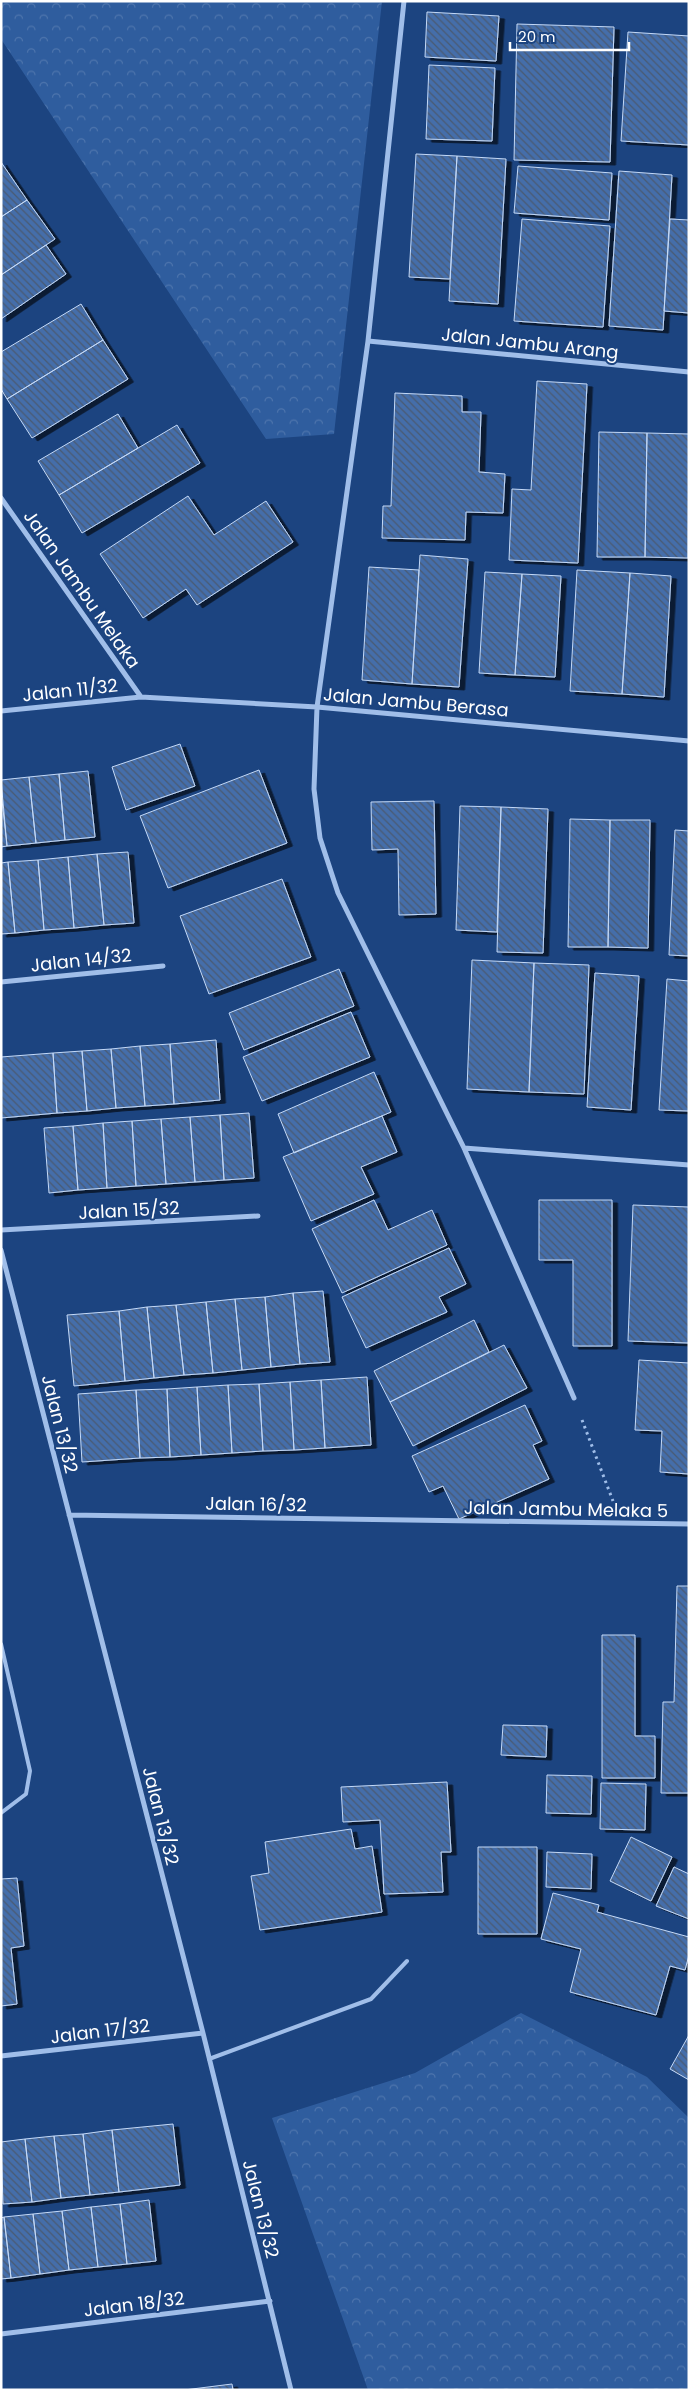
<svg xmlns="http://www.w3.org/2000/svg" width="690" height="2391" viewBox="0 0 690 2391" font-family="Poppins,sans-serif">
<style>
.forest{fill:url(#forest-crowns)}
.building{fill:url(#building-back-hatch);stroke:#c4d9f7;filter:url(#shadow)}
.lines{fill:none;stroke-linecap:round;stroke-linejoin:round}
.path{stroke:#a0bee9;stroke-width:3;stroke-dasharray:2.5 4;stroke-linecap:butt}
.lane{stroke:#a0bee9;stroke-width:4}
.street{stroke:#a0bee9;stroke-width:5}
.labels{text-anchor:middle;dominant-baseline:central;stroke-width:4;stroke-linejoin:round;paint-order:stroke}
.street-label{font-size:18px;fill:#fff;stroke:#1c4480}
</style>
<defs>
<pattern id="forest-crowns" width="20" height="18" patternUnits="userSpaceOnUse" patternTransform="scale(1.25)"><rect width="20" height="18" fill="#2f5d9e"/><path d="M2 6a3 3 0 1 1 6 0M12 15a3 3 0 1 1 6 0" fill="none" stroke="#4e75ad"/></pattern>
<pattern id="building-back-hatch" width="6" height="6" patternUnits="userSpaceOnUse" patternTransform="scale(1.25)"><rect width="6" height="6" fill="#456eaa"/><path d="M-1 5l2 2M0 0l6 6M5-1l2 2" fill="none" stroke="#495a72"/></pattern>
<filter id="shadow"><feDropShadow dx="5.5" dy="3" stdDeviation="0" flood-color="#0009"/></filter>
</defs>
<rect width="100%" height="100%" fill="#1c4480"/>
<path class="forest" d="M1,1H382L334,434L266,439L1,39Z
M521,2013L647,2077L689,2118V2390H368L272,2118L415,2073Z"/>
<path class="building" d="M427,12L499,16L496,61L425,57Z
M517,24L614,27L610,162L514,160Z
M628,32L689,36V145L621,141Z
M429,65L495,68L492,141L426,139Z
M416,154L457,156L450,279L409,277Z
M457,156L506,159L498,304L449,301Z
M1,162L27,200L1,217Z
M518,166L612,173L609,220L514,213Z
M619,171L672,175L663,330L609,326Z
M27,200L55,239L1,275V217Z
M522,219L610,226L603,327L514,321Z
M670,219L689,220V313L664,311Z
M46,245L66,274L1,319V275Z
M81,304L103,340L7,399L1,389V352Z
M103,340L128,379L32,438L7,399Z
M537,381L587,384L578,563L509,560L512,489L531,490Z
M395,393L462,396V412H481L479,472L505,474L503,513L466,512L465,540L382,538L383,506H391Z
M118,414L138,448L59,495L38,461Z
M177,425L200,463L82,533L59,495Z
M599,432L647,433L645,557H597Z
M647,433L689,434L688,558L645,557Z
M188,496L214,535L266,501L293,542L197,605L186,589L143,618L100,554Z
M420,555L468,559L459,687L412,684Z
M369,567L419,570L412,684L362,680Z
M577,570L630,573L622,694L570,691Z
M485,572L522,574L515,675L479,673Z
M630,573L671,576L664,697L622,694Z
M522,574L561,576L555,677L515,675Z
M180,744L195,786L126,810L112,767Z
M259,770L287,843L168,888L140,816Z
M88,771L95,837L65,840L59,774Z
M59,774L65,840L36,843L29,777Z
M29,777L36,843L7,846L1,780Z
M1,791L7,846L1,847Z
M434,801L436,914L399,915L398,849L372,850L371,802Z
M460,806L501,807L497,932L456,930Z
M501,807L548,809L543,953L497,952Z
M570,819L610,820L608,947H568Z
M610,820H650L648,948L608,947Z
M675,830L689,831V956L669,955Z
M128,852L134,923L104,925L97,854Z
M97,854L104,925L74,928L68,857Z
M68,857L74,928L44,930L38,860Z
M38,860L44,930L15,933L8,862Z
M8,862L15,933L1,934V863Z
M282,879L311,957L209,994L180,916Z
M472,960L534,963L529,1092L467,1089Z
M534,963L589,965L584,1094L529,1092Z
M339,969L354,1006L244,1050L229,1013Z
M595,973L639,976L631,1110L587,1107Z
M667,979L689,981V1111L659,1110Z
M351,1012L370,1057L262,1101L243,1057Z
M216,1040L220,1100L174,1104L170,1044Z
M170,1044L174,1104L145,1106L140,1046Z
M140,1046L145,1106L116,1108L111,1049Z
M111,1049L116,1108L87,1111L82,1051Z
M82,1051L87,1111L57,1113L53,1053Z
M53,1053L57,1113L1,1118V1057Z
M374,1072L391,1112L294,1153L278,1114Z
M249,1113L254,1178L224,1180L220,1115Z
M220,1115L224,1180L195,1182L190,1117Z
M382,1116L397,1152L361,1167L374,1194L311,1221L283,1157Z
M190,1117L195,1182L166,1184L161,1119Z
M161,1119L166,1184L136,1186L132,1121Z
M132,1121L136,1186L107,1188L103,1123Z
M103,1123L107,1188L78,1190L73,1126Z
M73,1126L78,1190L49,1193L44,1128Z
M374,1200L388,1230L432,1210L447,1245L342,1293L312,1229Z
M539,1200H612V1346H573V1260H539Z
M633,1205L689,1207V1343L628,1341Z
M449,1248L466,1284L439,1297L447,1312L366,1348L342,1297Z
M323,1291L330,1362L300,1364L293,1293Z
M293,1293L300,1364L271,1367L265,1297Z
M265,1297L271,1367L242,1370L235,1299Z
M235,1299L242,1370L213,1373L206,1302Z
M206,1302L213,1373L184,1375L176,1305Z
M176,1305L184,1375L154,1378L147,1307Z
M147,1307L154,1378L125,1381L119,1311Z
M119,1311L125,1381L74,1386L67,1315Z
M474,1320L489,1352L390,1402L374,1371Z
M504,1345L527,1388L413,1446L390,1402Z
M639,1360L689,1363V1474L660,1472L662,1431L635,1430Z
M367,1377L371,1445L325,1448L321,1380Z
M321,1380L325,1448L294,1450L290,1382Z
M290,1382L294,1450L263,1451L259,1384Z
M259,1384L263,1451L232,1453L228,1385Z
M228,1385L232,1453L201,1455L197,1387Z
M197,1387L201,1455L170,1457L167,1389Z
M167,1389L170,1457L140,1458L136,1390Z
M136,1390L140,1458L82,1462L78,1394Z
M525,1405L542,1441L533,1445L549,1479L459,1519L443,1486L429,1492L412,1456Z
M677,1586H689V1793H661L663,1702H674Z
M602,1635H635V1736H655V1778H602Z
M503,1725L547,1726L546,1757L501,1755Z
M547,1775L592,1776L591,1814L546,1813Z
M447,1782L451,1852H441L443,1892L384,1894L380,1820L343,1822L341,1787Z
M601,1783L646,1784L645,1830L600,1829Z
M351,1829L355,1849L372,1846L382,1912L260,1930L251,1876L269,1873L265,1842Z
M631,1837L672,1857L651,1901L610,1881Z
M478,1847H537V1934H478Z
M547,1852L592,1854L591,1889L546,1887Z
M674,1867L689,1874V1919L656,1906Z
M17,1878L24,1946L11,1948L17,2004L1,2006V1879Z
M553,1893L599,1905L597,1912L689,1937V1955L685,1970L670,1966L656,2015L570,1992L581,1949L541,1939Z
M689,2035V2080L670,2069Z
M173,2124L180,2185L119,2192L112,2130Z
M112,2130L119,2192L90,2195L83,2134Z
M83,2134L90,2195L61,2198L54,2136Z
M54,2136L61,2198L32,2202L25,2139Z
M25,2139L32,2202L3,2204L1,2142Z
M149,2200L156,2261L127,2264L120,2204Z
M120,2204L127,2264L98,2267L91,2207Z
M91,2207L98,2267L69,2270L62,2211Z
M62,2211L69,2270L40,2274L33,2214Z
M33,2214L40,2274L11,2278L4,2217Z
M4,2217L11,2278L1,2279V2218Z
M232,2384L233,2390H184Z"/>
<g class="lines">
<path class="path" d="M582,1420L613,1501"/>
<path class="lane" d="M1,1644L30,1771L26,1794L1,1813
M209,2059L371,1999L407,1961"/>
<path class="street" d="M404,1L368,341L317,707L314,789L320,838L338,893L464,1148L574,1398
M368,341L689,372
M1,498L141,697
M1,711L141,697L317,707L689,741
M1,982L163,966
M464,1148L689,1165
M1,1230L258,1216
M1,1250L203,2033L291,2390
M69,1515L689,1524
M1,2056L203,2033
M1,2334L270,2301"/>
</g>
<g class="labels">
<g class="street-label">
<text transform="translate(530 343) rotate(6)">Jalan Jambu Arang</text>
<text transform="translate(82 589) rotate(55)">Jalan Jambu Melaka</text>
<text transform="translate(70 690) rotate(-6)">Jalan 11/32</text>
<text transform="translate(416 702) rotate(5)">Jalan Jambu Berasa</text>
<text transform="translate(81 960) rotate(-6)">Jalan 14/32</text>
<text transform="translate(129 1210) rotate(-3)">Jalan 15/32</text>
<text transform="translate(60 1424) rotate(76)">Jalan 13/32</text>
<text transform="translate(256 1504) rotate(1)">Jalan 16/32</text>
<text transform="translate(566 1509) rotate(1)">Jalan Jambu Melaka 5</text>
<text transform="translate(161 1816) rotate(76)">Jalan 13/32</text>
<text transform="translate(100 2031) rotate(-7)">Jalan 17/32</text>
<text transform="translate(261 2209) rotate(76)">Jalan 13/32</text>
<text transform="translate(134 2304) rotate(-7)">Jalan 18/32</text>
</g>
</g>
<rect width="690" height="2391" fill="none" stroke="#ffffff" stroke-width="5"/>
<path d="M510 42v8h119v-8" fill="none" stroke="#ffffff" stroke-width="2.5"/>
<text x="518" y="42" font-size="15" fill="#ffffff" stroke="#1c4480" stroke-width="4" paint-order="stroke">20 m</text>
</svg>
